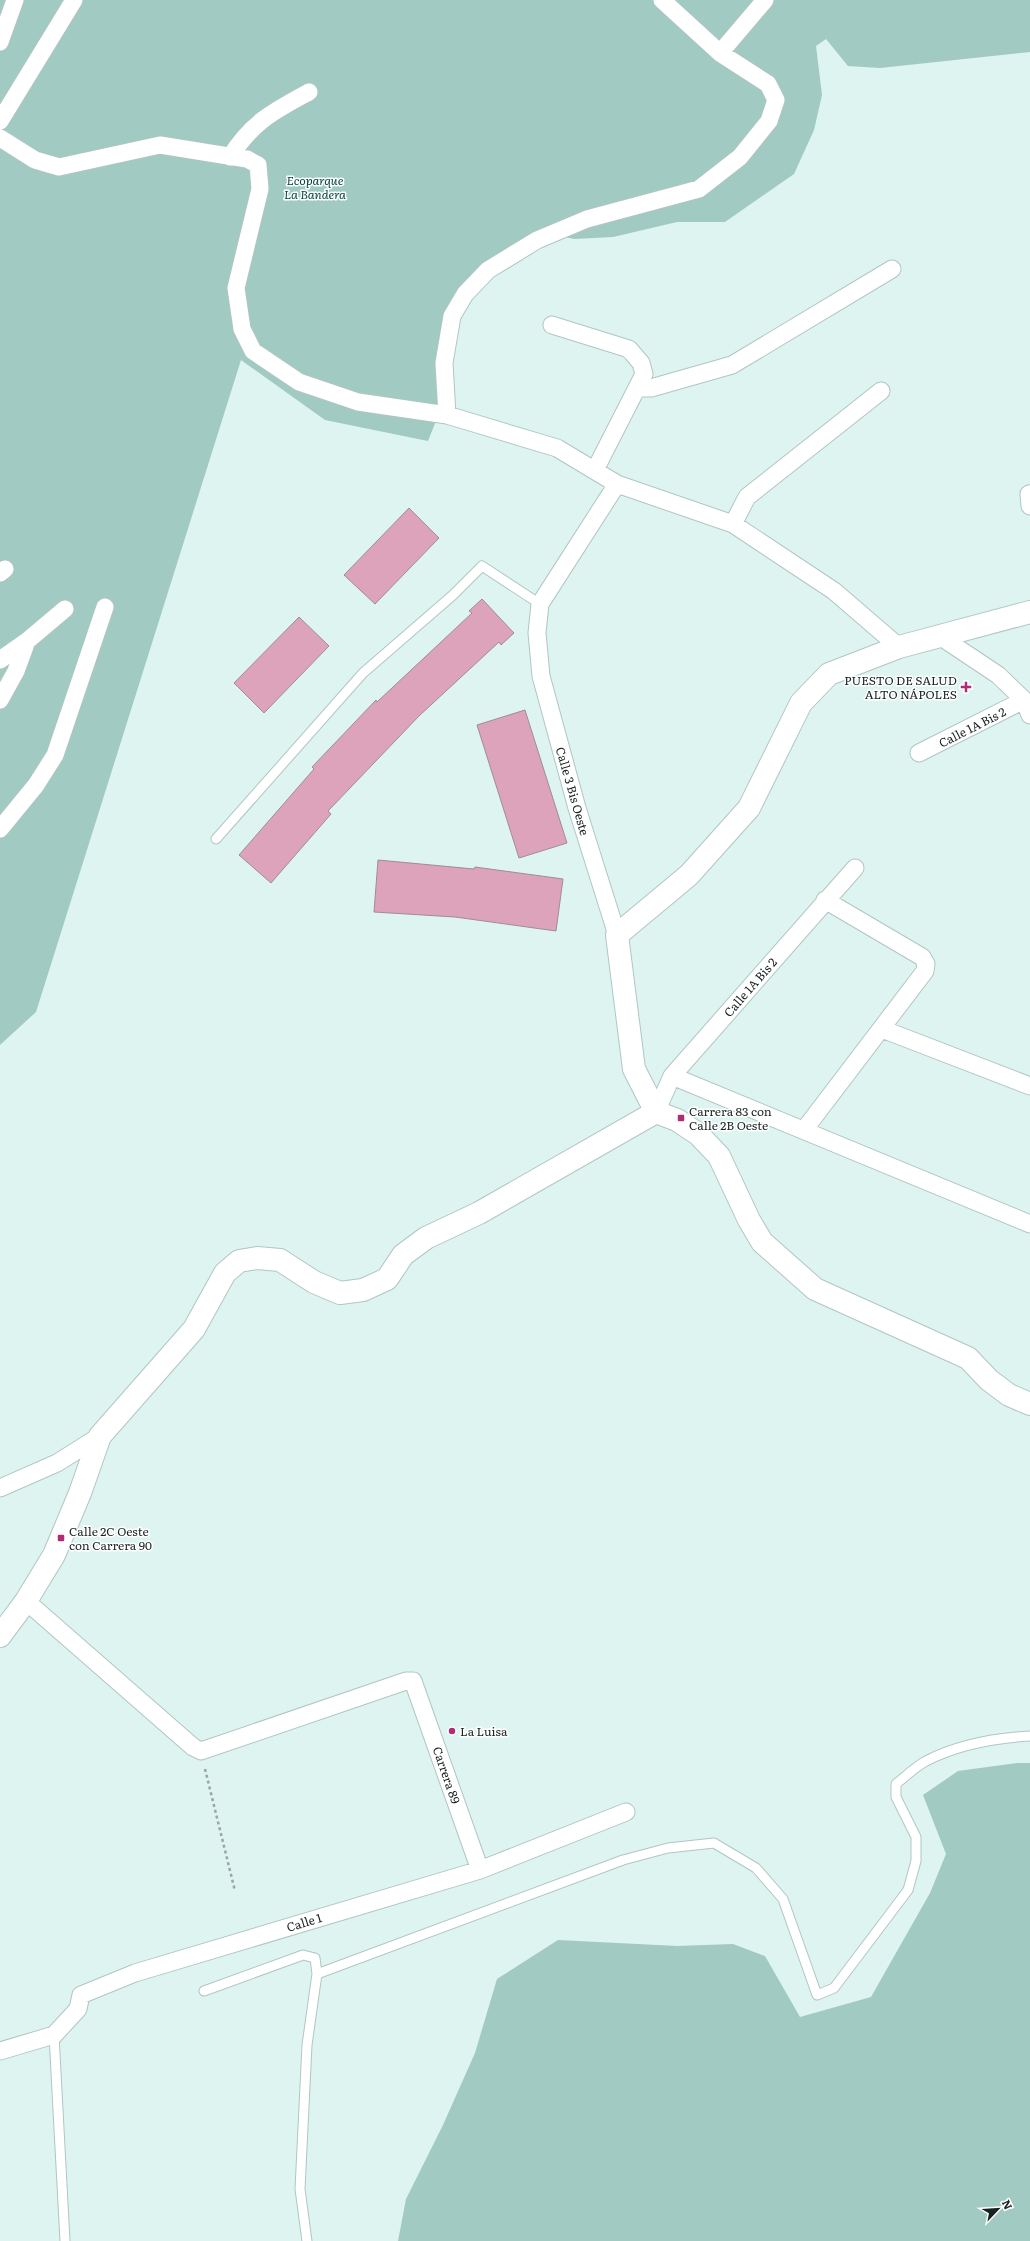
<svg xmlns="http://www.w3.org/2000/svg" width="1030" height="2241" viewBox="0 0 1030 2241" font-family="Literata,serif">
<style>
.green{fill:#a1cac2}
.building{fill:#dca3bb;stroke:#9f8c94}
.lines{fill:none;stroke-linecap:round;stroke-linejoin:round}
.lane-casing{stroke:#b0c6c2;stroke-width:11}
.street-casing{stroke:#b0c6c2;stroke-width:19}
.secondary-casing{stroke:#b0c6c2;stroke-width:24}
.path{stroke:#96a8a5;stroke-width:2.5;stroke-dasharray:3 3;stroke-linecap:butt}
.lane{stroke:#fff;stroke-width:9}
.street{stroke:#fff;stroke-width:17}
.secondary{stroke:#fff;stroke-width:22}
.poi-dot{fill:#b02d75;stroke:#fff;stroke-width:1.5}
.labels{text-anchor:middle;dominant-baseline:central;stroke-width:3;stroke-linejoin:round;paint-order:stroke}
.park-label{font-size:12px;font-style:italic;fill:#05473f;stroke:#fff}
.poi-label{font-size:12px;fill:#1a2321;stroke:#fff;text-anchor:start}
.street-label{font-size:12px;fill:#1a2321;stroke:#fff}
</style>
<rect width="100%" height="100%" fill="#ddf4f0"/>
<path class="green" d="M0,0H1030V52L880,68L848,66L826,39L816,46L822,95L814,130L794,174L725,222H677L613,237L574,239L560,236L494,265L466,300L443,352L446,396L428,441L325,420L241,360L36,1012L0,1045Z
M1017,1763H1030V2241H398L406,2199L443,2125L475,2053L497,1979L558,1940L677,1946L733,1944L765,1956L800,2017L871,1997L930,1893L946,1854L923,1795L958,1771Z"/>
<path class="building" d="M409,508L439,538L375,604L344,575Z
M482,599L514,633L501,645L499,642L419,716L328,811L331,814L271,883L239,855L314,769L312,767L376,700L377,702L472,613L469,611Z
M299,617L329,646L264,713L234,683Z
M525,710L567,843L519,858L477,725Z
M378,860L474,869L475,867L563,879L556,931L455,917L374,912Z"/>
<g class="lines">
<defs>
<path id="lane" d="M216,839L363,673L453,595L482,566L540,604
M317,1974L623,1860L668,1848L714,1843L756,1868L783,1899L817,1995L834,1988L908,1890L916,1861V1837L896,1797V1784C906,1776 915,1767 926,1761C957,1745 995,1738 1030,1736
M204,1991L303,1955L315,1958L317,1974L307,2045L300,2189L307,2241
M54,2035L65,2241"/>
<path id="street" d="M0,42L15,0
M720,53L765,0
M0,121L74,0
M0,138L35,160L59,167L160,145L247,159L258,165L260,189L236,288L242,329L253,351L299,382L358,402L447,415L557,448L617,484L733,524L834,591L899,647
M230,157C252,122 274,111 309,92
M552,325L629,349L641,363L644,374L595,470
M638,388H651L732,365L892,269
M447,415L444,363L452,316L465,294L488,270L537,240L587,219L699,189L740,157L769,121L776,100L768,84L720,53L662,0
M1029,494L1030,506
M733,524L747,497L881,391
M0,573L5,569
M938,635L998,675L1024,700L1030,715
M0,660L27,641L65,609
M0,700L16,671L27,641
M919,753L1024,700
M0,829L36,785L55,755L105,607
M617,935L577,808L541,676L537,633L540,604L617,484
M882,1029L1030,1086
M672,1076L1030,1224
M656,1112L672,1076L855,868
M804,1130L925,971L926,964L922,957L825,900
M0,1488L57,1463L100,1436
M26,1601L193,1747L201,1751L406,1681H413L480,1870
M0,2051L54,2035L78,2009L81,1995L135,1973L480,1870L626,1812"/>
<path id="secondary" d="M656,1112L634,1069L617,935L689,875L749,808L801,703L829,674L899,647L1030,612
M0,1636L26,1601L54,1555L80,1493L100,1436L194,1329L225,1273L239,1261L257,1258L280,1260L314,1282L340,1293L363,1290L387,1279L403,1255L426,1238L479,1213L656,1112L677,1120L698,1134L719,1156L749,1220L762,1242L815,1289L968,1358L989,1380L1009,1395L1030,1404"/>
</defs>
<use href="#lane" class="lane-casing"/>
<use href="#street" class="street-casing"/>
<use href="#secondary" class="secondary-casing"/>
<path class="path" d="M205,1769L235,1891"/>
<use href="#lane" class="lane"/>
<use href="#street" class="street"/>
<use href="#secondary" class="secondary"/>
</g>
<g class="poi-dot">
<path d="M964 681h4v4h4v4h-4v4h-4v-4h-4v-4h4z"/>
<rect x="677" y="1114" width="8" height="8" rx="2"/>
<rect x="57" y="1534" width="8" height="8" rx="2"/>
<circle cx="452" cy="1731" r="4"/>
</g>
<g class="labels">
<g class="park-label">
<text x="315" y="180">Ecoparque<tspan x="315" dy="14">La Bandera</tspan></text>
</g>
<g class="poi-label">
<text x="957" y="680" text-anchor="end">PUESTO DE SALUD<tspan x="957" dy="14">ALTO NÁPOLES</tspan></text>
<text x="689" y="1111">Carrera 83 con<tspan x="689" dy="14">Calle 2B Oeste</tspan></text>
<text x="69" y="1531">Calle 2C Oeste<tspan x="69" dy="14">con Carrera 90</tspan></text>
<text x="460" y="1731">La Luisa</text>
</g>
<g class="street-label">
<text transform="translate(972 727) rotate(-27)">Calle 1A Bis 2</text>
<text transform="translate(573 791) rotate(74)">Calle 3 Bis Oeste</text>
<text transform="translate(750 987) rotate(-49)">Calle 1A Bis 2</text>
<text transform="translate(447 1775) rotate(71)">Carrera 89</text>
<text transform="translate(304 1922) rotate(-17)">Calle 1</text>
</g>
</g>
<g transform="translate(998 2209) rotate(65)" stroke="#ffffff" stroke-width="3" paint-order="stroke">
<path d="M0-3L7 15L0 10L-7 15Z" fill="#1a2321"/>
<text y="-6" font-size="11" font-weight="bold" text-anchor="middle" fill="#1a2321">N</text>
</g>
</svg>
